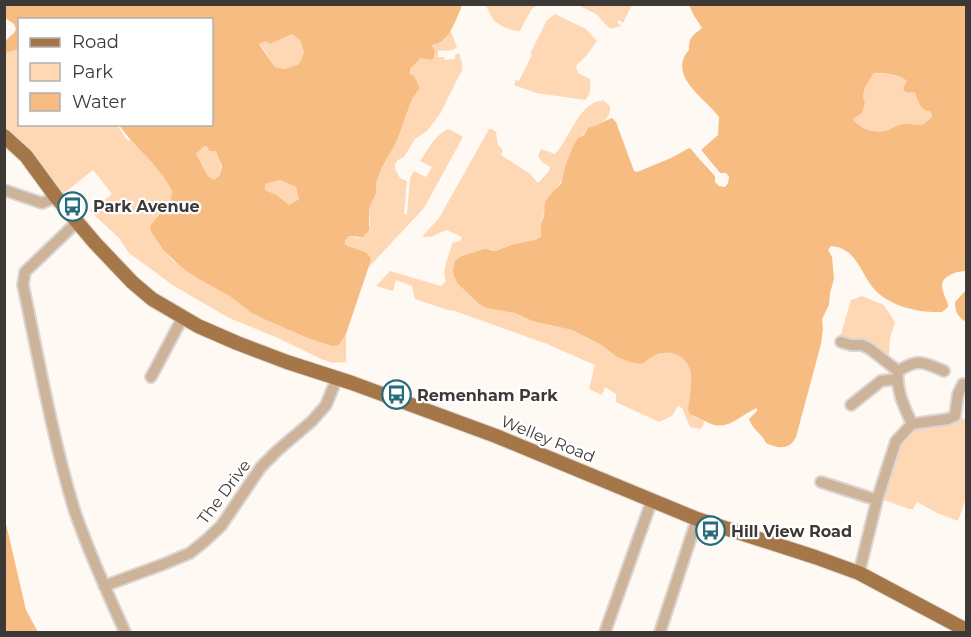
<svg xmlns="http://www.w3.org/2000/svg" width="971" height="637" viewBox="0 0 971 637" font-family="Montserrat,sans-serif">
<style>
.green{fill:#fed8b5}
.water{fill:#f7bc82;fill-rule:evenodd}
.pier{fill:#fff9f4}
.lines{fill:none;stroke-linecap:round;stroke-linejoin:round}
.minor-casing{stroke:#dcd6d2;stroke-width:14}
.major-casing{stroke:#dcd6d2;stroke-width:16}
.minor{stroke:#ceb39b;stroke-width:10}
.major{stroke:#a57748;stroke-width:14}
.labels{text-anchor:middle;dominant-baseline:central;stroke-width:4.5;stroke-linejoin:round;paint-order:stroke}
.poi-label{font-size:16px;font-weight:bold;fill:#3d3936;stroke:#fff;text-anchor:start}
.street-label{font-size:16px;fill:#3d3936;stroke:#fff}
</style>
<rect width="100%" height="100%" fill="#fff9f4"/>
<path class="green" d="M485,5H537L531,10L520,31C511,31 499,26 493,19C490,15 488,9 485,5Z
M578,5H632L623,23L619,20L617,22L621,26L610,29L596,14Z
M555,14L586,29L597,41L587,55L576,66L578,73L590,79C591,86 591,95 585,100L536,93L514,85L516,80L519,81L532,55L530,54L547,20Z
M450,29L457,47L453,50L438,51V57H444L445,60L455,59V55L459,53L462,63V70L440,114L427,131L415,139L404,157L398,160L395,164V169L400,178L407,181L404,214H407L410,178L414,171L426,177L432,167L420,161C428,150 435,134 449,129L463,137L424,208L368,268L371,260L362,250L351,248L345,244V241L349,236L358,238L370,225L369,209L376,193V183L382,167L396,143L412,99L420,88C418,81 409,77 410,69L421,58L430,60L434,49L432,45L445,39Z
M292,33L300,40L304,53L299,64L285,69L275,67L263,48L259,44L266,40L270,44Z
M19,49L20,124L117,125L128,141L131,140L161,173L172,191L171,199L157,216L152,233L164,251L173,261L197,278L231,297L250,312L308,338L339,345L346,334V362L333,363L321,359L278,338L229,318L174,286L129,253L119,238L90,211L112,194L93,170L58,198L5,136L4,52L7,53Z
M874,73C885,74 899,74 907,81L903,88L915,93L923,109L930,111L932,115L931,118L922,125C916,124 909,124 902,124C897,125 893,128 888,130C875,134 861,130 853,119L855,116L860,115L865,103C860,92 868,82 874,73Z
M603,100L610,106C611,120 600,125 588,128C584,135 577,138 573,146C568,157 566,172 561,182C559,186 555,188 552,192C543,207 542,222 542,237L535,240L514,244L496,251L490,249L458,284L479,304L486,308L515,313L532,321L572,330L600,344L617,357L642,364C648,360 656,353 663,353C678,351 689,361 691,374C692,382 689,401 688,409L694,417L704,421L703,426L700,429L690,427L682,408L678,406L672,416L659,422L616,402V394L605,387L602,395L589,389L595,365L547,344L452,310L451,311L415,299L412,286L396,280L393,291L376,286L390,271L441,286L446,281C441,269 450,255 452,243L460,241L462,238L458,235L446,230L431,237H422L439,218L489,129H492L496,132L498,145L503,150L501,155L530,174L538,183L549,171L550,167L542,162L538,156L541,149L555,154C571,137 578,103 603,100Z
M203,146L216,151C220,160 222,166 220,175L214,180L208,176L196,154Z
M278,180L296,187L300,198L289,205L277,195L265,190V184Z
M862,296L884,305L895,322L890,338L889,354L886,357L871,342L864,340H852L840,337L851,300Z
M958,417L966,420V498L958,521L937,513L917,502L913,509H909L884,500L883,496L900,443L911,431L920,427L956,424Z"/>
<path class="water" d="M5,4L462,5C459,14 450,36 442,41C439,43 435,44 432,45L435,51L433,59L430,60L421,58L410,69V74L414,76L420,88L412,99L396,143L382,167L376,183V193L369,209V230L363,237L349,236L345,241V244C353,251 367,247 371,260L346,334L339,345L332,346L308,338L264,319L250,312L231,297L197,278L181,267L164,251L152,233L150,229L151,225L171,199L172,191C159,165 135,148 119,125L212,124V20H20L19,49L6,53L5,52V41L14,33L16,29L14,24L5,18ZM292,34L300,40L304,53L299,64L285,69L275,67L259,44L266,41L270,44ZM204,146L207,147L210,151H216L222,166L220,175L214,180L208,176L196,154ZM279,180L296,187L299,199L289,205L277,195L265,190V184Z
M689,5H966V271C958,271 943,275 942,285C942,291 946,299 948,304V307L942,312C920,313 892,307 876,291C860,275 858,248 831,246L828,250L832,257L834,279L830,293L829,305L822,319L823,329L821,344L796,437C790,450 778,449 766,443C762,433 753,431 749,419L757,411V408C738,416 727,433 707,422C701,419 695,417 689,413L688,409C689,401 692,382 691,374C689,361 678,351 663,353C656,353 648,360 642,364L630,362L617,357L600,344L572,330L532,321L515,313L486,308L479,304L458,284L454,276L453,270L455,261L462,256L485,249L496,251L514,244L535,240L541,237V225L544,216L545,202L553,191L561,184L566,164L573,146L578,138L584,135L588,128C597,126 604,121 612,118L616,122L634,171L637,172L671,158L689,148L691,149L715,176V182L725,187L729,177L720,173L701,150L718,135L719,117C707,99 666,76 689,50C689,37 692,36 702,28L693,14ZM874,73C885,73 899,74 907,81L903,88C906,95 910,91 915,93C918,100 921,112 930,111L932,115L931,118L922,125C916,124 909,124 902,124C897,125 893,128 888,130C875,134 861,130 853,119L862,113L865,103C860,92 868,82 874,73Z
M966,290V322C958,317 955,312 955,302Z
M4,515L26,610L38,632H5Z"/>
<path class="pier" d="M701,150L720,173H726L729,177L728,183L725,187L719,186L715,182V176L695,154L698,152L707,162L698,152Z"/>
<g class="lines">
<defs>
<path id="minor" d="M4,190L42,203L56,197
M77,222L25,272L23,285C39,360 52,436 74,509C88,551 107,592 125,632
M841,342L851,345H862L870,349L898,371C896,391 904,406 912,424
M898,371C919,358 923,362 944,371
M151,377L183,317
M851,405L881,381L897,379
M821,482L877,500
M859,573L877,500L896,441L912,424L948,419L955,416L958,394L963,384
M104,586L164,564L190,553L205,541L221,526L261,467L278,450L312,421L326,405L337,378
M605,632L652,500
M660,632L697,519"/>
<path id="major" d="M4,136L26,156L56,197L95,243L132,282L152,299L198,326L237,343L287,362L352,383L496,436L697,519L815,557L859,573L966,630"/>
</defs>
<use href="#minor" class="minor-casing"/>
<use href="#major" class="major-casing"/>
<use href="#minor" class="minor"/>
<use href="#major" class="major"/>
</g>
<defs>
<symbol id="bus-ring" viewBox="-11 -11 22 22"><circle r="9.5" fill="#fff" stroke="#276c7b" stroke-width="1.5"/><path d="M-5-6H5V4H4V6H2V4H-2V6H-4V4H-5ZM-3.5-4V0h7V-4ZM-3.5 1.2v1.5H-2V1.2ZM2 1.2v1.5H3.5V1.2Z" fill="#276c7b"/></symbol>
</defs>
<g fill-rule="evenodd">
<use href="#bus-ring" x="56" y="190" width="33" height="33"/>
<use href="#bus-ring" x="380" y="378" width="33" height="33"/>
<use href="#bus-ring" x="694" y="514" width="33" height="33"/>
</g>
<g class="labels">
<g class="poi-label">
<text x="93" y="206">Park Avenue</text>
<text x="417" y="395">Remenham Park</text>
<text x="731" y="531">Hill View Road</text>
</g>
<g class="street-label">
<text transform="translate(548 439) rotate(22)">Welley Road</text>
<text transform="translate(224 492) rotate(-53)">The Drive</text>
</g>
</g>
<rect width="971" height="637" fill="none" stroke="#3d3936" stroke-width="12"/>
<rect x="18" y="18" width="195" height="108" fill="#ffffff" stroke="#b1b0af" stroke-width="1.5"/>
<rect x="30" y="38" width="30" height="9" fill="#a57748" stroke="#b1b0af" stroke-width="1.5"/>
<text x="72" y="48" font-size="18" fill="#3d3936">Road</text>
<rect x="30" y="63" width="30" height="18" fill="#fed8b5" stroke="#b1b0af" stroke-width="1.5"/>
<text x="72" y="78" font-size="18" fill="#3d3936">Park</text>
<rect x="30" y="93" width="30" height="18" fill="#f7bc82" stroke="#b1b0af" stroke-width="1.5"/>
<text x="72" y="108" font-size="18" fill="#3d3936">Water</text>
</svg>
